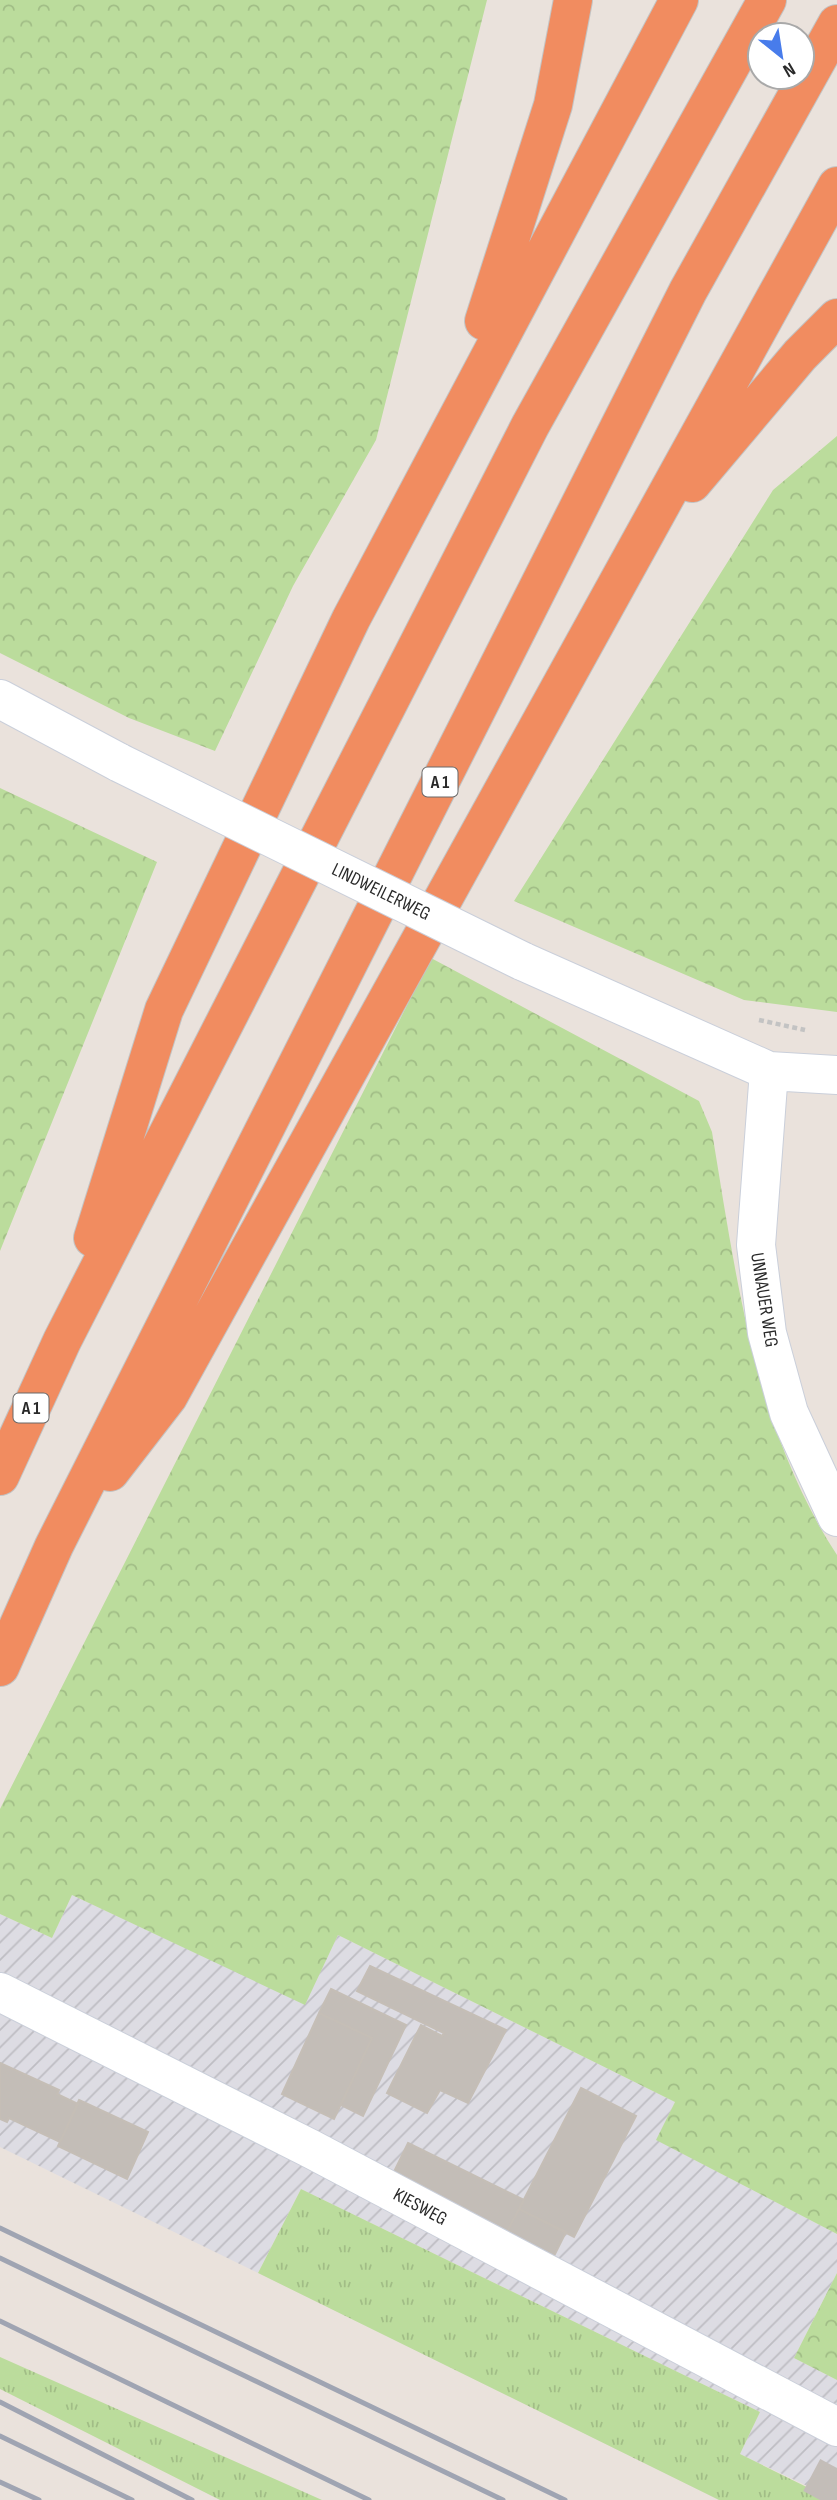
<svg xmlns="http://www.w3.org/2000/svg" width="837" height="2500" viewBox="0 0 837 2500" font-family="'Sofia Sans Condensed',sans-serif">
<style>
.industrial{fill:url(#industrial-furrows)}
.grass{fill:url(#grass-tufts)}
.forest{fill:url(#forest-crowns)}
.building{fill:#c3bdb7;stroke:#c5beb6;stroke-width:2}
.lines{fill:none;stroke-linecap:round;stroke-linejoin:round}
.minor-tunnel{stroke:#c3bdb8;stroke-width:38;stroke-dasharray:38 19;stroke-linecap:butt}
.minor-casing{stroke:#cacfda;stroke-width:40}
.highway-casing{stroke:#c3c3c3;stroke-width:40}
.path{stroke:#c3c3c3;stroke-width:4.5;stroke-dasharray:5 3.5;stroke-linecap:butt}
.minor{stroke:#fff;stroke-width:38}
.highway{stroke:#f18c60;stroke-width:38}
.rail{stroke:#9fa4b2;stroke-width:5}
.minor-bridge-casing{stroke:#cacfda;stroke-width:40;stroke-linecap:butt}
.minor-bridge{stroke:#fff;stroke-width:38}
.labels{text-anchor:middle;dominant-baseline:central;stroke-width:7;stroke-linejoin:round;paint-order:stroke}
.shield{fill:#fff;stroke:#696969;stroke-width:2}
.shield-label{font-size:18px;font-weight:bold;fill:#292929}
.street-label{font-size:19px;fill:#292929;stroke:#fff}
</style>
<defs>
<pattern id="industrial-furrows" width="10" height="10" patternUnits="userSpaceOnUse" patternTransform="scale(1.75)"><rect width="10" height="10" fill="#dddce3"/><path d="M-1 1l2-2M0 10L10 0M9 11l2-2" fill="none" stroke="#bebdc3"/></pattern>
<pattern id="grass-tufts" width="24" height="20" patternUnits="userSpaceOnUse" patternTransform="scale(1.75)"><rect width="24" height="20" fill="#bbdc9c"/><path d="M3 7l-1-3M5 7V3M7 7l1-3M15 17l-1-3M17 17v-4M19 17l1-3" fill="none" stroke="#a1bd86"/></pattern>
<pattern id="forest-crowns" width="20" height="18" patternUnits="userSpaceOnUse" patternTransform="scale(1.75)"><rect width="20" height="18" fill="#bbdc9c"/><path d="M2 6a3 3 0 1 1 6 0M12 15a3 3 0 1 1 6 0" fill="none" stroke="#a1bd86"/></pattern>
</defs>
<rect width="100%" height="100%" fill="#eae2dc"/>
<path class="industrial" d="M72,1895L305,2004L338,1935L675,2102L657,2140L837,2234V2273L794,2358L837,2380V2500L740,2454L760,2412L301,2189L258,2273L0,2147V1914L52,1938Z"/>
<path class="grass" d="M301,2189L760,2412L740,2454L833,2500H719L258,2273Z
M0,2357L322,2500H220L0,2389Z"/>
<path class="forest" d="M0,0H487L376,440L293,586L215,751L129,718L0,653Z
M837,436V1012L744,1000L514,901L773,490Z
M0,788L157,862L0,1251Z
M431,958L699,1101L712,1132C736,1276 755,1430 837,1555V2234L656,2140L675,2102L338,1935L305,2005L72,1895L52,1938L0,1914V1809Z
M837,2273V2380L794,2358Z"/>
<path class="building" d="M370,1966L506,2030L468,2103L440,2090L427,2113L387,2093L421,2025L442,2036L444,2033L357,1991Z
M331,1989L406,2025L363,2116L341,2105L372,2038L319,2013Z
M319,2013L372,2038L334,2119L282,2094Z
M0,2063L59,2090L57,2094L78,2104L60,2142L9,2118L7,2122L0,2119Z
M581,2088L636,2116L574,2237L519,2209Z
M79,2100L148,2132L127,2179L58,2146Z
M408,2143L524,2200L504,2237L389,2182Z
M519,2209L566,2232L552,2260L504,2237Z"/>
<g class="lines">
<path class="minor-tunnel" d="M820,2500L837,2468"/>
<defs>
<path id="minor" d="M0,699L120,763
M522,961L769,1071L837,1075
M769,1071L756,1245L767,1333L789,1413L837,1517
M0,1992L311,2149L837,2427"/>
<path id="highway" d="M484,321L553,105L573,0
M692,483L800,355L837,318
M93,1238L164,1010L351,619L679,0
M110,1472L168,1397L837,186
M0,1476L62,1341L530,426L767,0
M0,1667L54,1546L688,291L837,24"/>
</defs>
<use href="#minor" class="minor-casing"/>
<use href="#highway" class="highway-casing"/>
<path class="path" d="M759,1020L805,1030"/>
<use href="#minor" class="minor"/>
<use href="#highway" class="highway"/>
<path class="rail" d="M0,2228L565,2500
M0,2258L503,2500
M0,2321L369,2500
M0,2402L192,2500
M0,2436L132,2500
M0,2482L39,2500"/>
<defs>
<path id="minor-bridge" d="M120,763L522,961"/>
</defs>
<use href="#minor-bridge" class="minor-bridge-casing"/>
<use href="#minor-bridge" class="minor-bridge"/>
</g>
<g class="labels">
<g class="shield">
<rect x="422.5" y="767.5" width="35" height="29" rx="5"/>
<rect x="13.5" y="1393.5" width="35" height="29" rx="5"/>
</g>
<g class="shield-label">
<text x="440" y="782">A 1</text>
<text x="31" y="1408">A 1</text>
</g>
<g class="street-label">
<text transform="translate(381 892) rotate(26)">LINDWEILERWEG</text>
<text transform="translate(764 1300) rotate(81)">UNNAUER WEG</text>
<text transform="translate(420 2207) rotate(28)">KIESWEG</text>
</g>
</g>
<g transform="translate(781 56) rotate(150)"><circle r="33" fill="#ffffff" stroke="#a9a9a9" stroke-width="2"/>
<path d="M0-5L12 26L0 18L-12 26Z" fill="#487ceb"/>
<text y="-10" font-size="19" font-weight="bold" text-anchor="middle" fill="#292929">N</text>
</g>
</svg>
